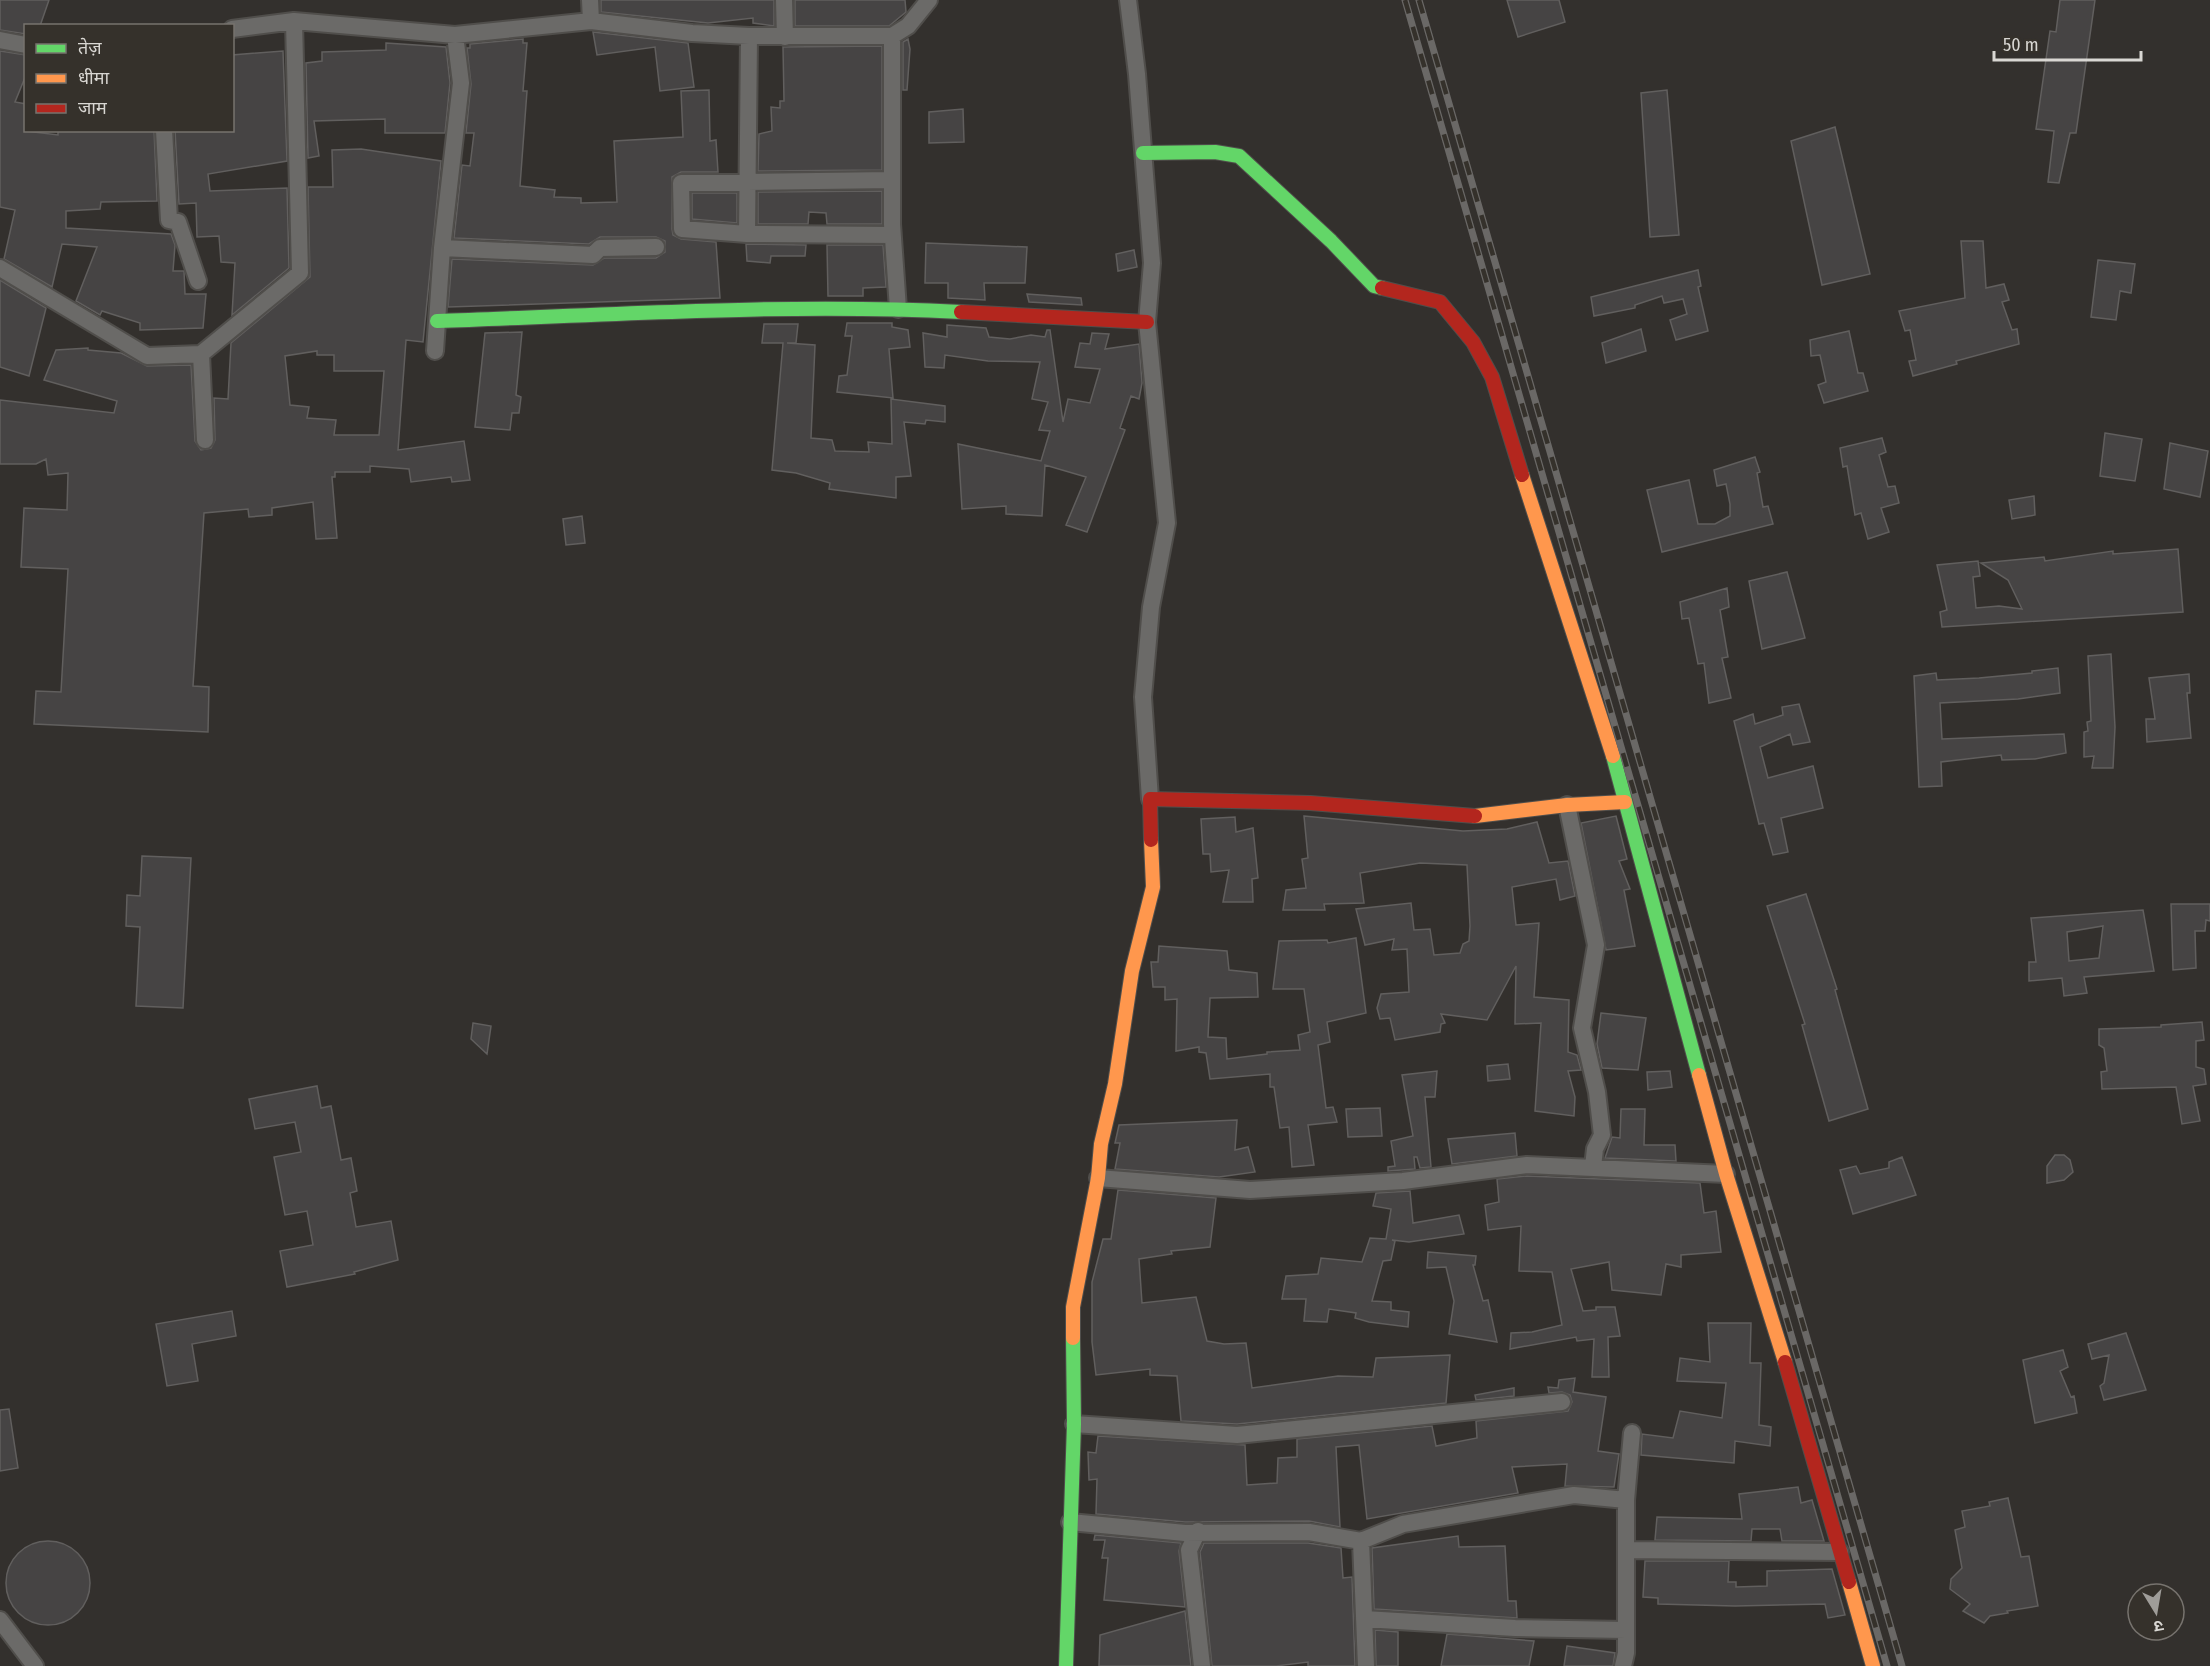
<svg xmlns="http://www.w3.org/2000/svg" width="2210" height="1666" viewBox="0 0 2210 1666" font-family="'Fira Sans Condensed','Noto Sans Devanagari',sans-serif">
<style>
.building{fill:#464444;stroke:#615f5e;stroke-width:1.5;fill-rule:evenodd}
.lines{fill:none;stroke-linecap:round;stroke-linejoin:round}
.street-casing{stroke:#504e4b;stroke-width:20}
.fast-casing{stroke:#504e4b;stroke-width:16}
.slow-casing{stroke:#504e4b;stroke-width:16}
.jam-casing{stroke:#504e4b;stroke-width:16}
.street{stroke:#6b6a68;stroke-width:16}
.fast{stroke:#63d668;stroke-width:14}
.slow{stroke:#ff974d;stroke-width:14}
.jam{stroke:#b3261e;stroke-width:14}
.rail-casing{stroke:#6a6866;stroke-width:7}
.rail{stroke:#35312b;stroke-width:4.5;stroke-dasharray:14;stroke-linecap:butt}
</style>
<rect width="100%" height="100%" fill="#33302d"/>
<path class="building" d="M0,0H49L40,26H26V34L0,30Z
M601,0H774V26L753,23V18L708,23L601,12Z
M795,0H905L906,12L889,26H795Z
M1507,0H1559L1565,22L1518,37Z
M2060,0H2095L2076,133H2070L2059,183L2048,182L2054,131L2036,129L2050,31L2056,32Z
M593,32L688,43L694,87L660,91L655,47L597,55Z
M523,39V43H527L523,91H527L520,186L555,190L554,197L581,198V203L617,202L614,141L683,137L681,91L709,90L710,141L716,140L718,172H681L672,177V229L673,235L681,239L716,242L720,298L448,307L452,259L593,265L604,258H656L665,252V241L656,237H600L589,244L454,238L462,165L470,166L474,133H466L471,84L467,48H470V44Z
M908,39L910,49L907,90H903V42Z
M386,43L446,47L450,83L445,133H385V119L314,121L319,156L308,158L306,63L322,61V52L386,50Z
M882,46V170L758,171L759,134L772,131L771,107L780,108V101H784L783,47Z
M0,51L26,55V75L15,102L26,104V131L58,135V130H154L157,201L101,202L100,209L66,211V228L171,234L175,245L173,271H184L185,294H206L203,328L140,330V323L102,311L100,315L76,301L97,247L62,244L52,287L4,259L15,210L0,207Z
M283,51L287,161L208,174L210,191L287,188L289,268L232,315L235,263L221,262L219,236L197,237L196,203L179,204L175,130H232V55Z
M1667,90L1679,235L1650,237L1641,93Z
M963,109L964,142L929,143V112Z
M1835,127L1870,274L1822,285L1791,141Z
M361,149L441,161L423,342L406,340L398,450L464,441L470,480L452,482L451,477L411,482L409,469L370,466V472H335V477H332L337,538L316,539L313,502L272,508V515L249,517L248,509L204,513L193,686L209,687L208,732L34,724L36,691L61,692L68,569L21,567L24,508L67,510L68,473L48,475L46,459L36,464H0V400L114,413L117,401L44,380L56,350L88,348V350L121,353L147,366L191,365L195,441L201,450L211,448L215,440L214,398L228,399L231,343L310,277L308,187H333L332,150ZM317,351V355H334V371H384L379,435H334L336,420L307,418L309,407L290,405L285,356Z
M882,191V224H827L826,213L809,212L808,224H758V192Z
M692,193H737V223L692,219Z
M1961,241H1983L1986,288L2004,284L2009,300L2002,302L2012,330L2017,329L2019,344L1956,361L1957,364L1913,376L1909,361L1916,360L1910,330L1905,331L1899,311L1965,298Z
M926,243L1027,247L1025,283H984L985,300L948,298V283H925Z
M746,244L806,245L805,256H771L770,263L747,261Z
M827,245H883L886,287L863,288V296H828Z
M1134,250L1137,267L1118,271L1116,254Z
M2098,260L2135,264L2131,293L2120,291L2116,320L2091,317Z
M1698,270L1701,286L1698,287L1708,331L1676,340L1670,320L1687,314L1683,299L1664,303L1662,296L1635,305V308L1594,316L1591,297Z
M0,280L46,308L29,376L0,367Z
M1027,294L1081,298L1082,305L1029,302Z
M847,323H892V327L908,330L910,347L889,349L893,398L837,392L839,376L847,375L852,336H845Z
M764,324H798L796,343H787L815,345L811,438L832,440L835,451L869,452L868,442L892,444L891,399L945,406V422L926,420L925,424L904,422L911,476L896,477V498L829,489L830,483L796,473L772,470L783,343H762Z
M947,325L986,328L989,337L1010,339L1031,335L1045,337L1047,330H1050L1063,422L1068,399L1090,403L1100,369L1075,367L1080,343L1090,344L1092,333L1109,334L1105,349L1139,344L1142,383L1139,399L1131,396L1120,428L1125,430L1087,532L1066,525L1086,477L1045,465L1042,516L1006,514V506L962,509L958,444L1041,461L1050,431L1039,430L1048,402L1032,399L1040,362L988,361L945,355L944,368L925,367L923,333L947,337Z
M1641,329L1646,351L1606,363L1602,343Z
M1849,331L1858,373H1863L1868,391L1824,403L1818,385L1826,382L1820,355L1811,356L1810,340Z
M522,332L516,395L521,397L519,413H512L510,430L475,427L485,333Z
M2105,433L2142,439L2135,481L2100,476Z
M1882,438L1886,452L1879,455L1888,487L1895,486L1899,503L1881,508L1889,532L1868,539L1861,513L1855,515L1847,466L1843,467L1840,448Z
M2170,443L2208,451L2200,497L2164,489Z
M1755,457L1760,472L1757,473L1763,507L1768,506L1773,524L1662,552L1647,490L1689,480L1698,524H1715L1730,516V504L1726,484L1717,486L1714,470Z
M2034,496L2035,515L2012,519L2009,500Z
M582,516L585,543L566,545L563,519Z
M2178,549L2183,612L1942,627L1940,612L1947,610L1937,565L1978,561L1980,576L1973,577L1976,608L1999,606L2022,609L2008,580L1981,563L2044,557L2045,561L2113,551V554Z
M1787,572L1805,638L1762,649L1749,581Z
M1727,588L1729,607L1720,610L1728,657L1722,658L1731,698L1709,703L1704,663L1698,664L1689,618L1682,619L1680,602Z
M2111,654L2115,727L2113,768H2092L2094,756L2084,757V732L2088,731L2087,722L2091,721L2088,656Z
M2058,668L2060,693L2018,699L1940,703L1942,739L2064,734L2066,753L2035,759L2002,760L2001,755L1941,762L1942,786L1919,787L1914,676L1936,673L1937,680L1979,678L2032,673V671Z
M2189,674L2190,693H2187L2191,738L2147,742L2146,719H2155L2149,678Z
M1799,704L1810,742L1793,745L1790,734L1760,747L1768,778L1813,766L1823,808L1781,818L1788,852L1773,855L1764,823L1759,824L1734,721L1753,714L1755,724L1783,715L1782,707Z
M1304,816L1463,831L1507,829L1537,822L1549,863L1568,861L1575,896L1560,900L1556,879L1512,887L1516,925L1539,923L1534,997L1569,1000L1568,1052L1577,1055L1581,1070L1568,1071L1575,1097L1574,1116L1535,1111L1541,1023L1515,1024L1516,966L1487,1020L1441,1014L1445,1023L1441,1024L1440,1032L1395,1040L1390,1018L1380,1019L1377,1008L1381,994L1409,992L1407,949L1392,950L1394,939L1365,945L1356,909L1411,903L1414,930L1430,929L1434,955L1460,953L1463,944L1469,941L1470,926L1467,865L1420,863L1360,873L1364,903L1324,904L1325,910H1283L1286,890L1306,888L1302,859L1308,858Z
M1616,816L1627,859L1619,861L1630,889L1624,890L1635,946L1606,950L1581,823Z
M1235,817L1236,832L1253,828L1258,878L1252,879L1253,902H1223L1229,870L1211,872L1210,854H1203L1201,819Z
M142,856L191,858L183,1008L136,1006L140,927L126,926L127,895L140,896Z
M1806,894L1837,989L1835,990L1868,1109L1829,1121L1802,1025L1805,1024L1767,906Z
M2171,904H2210V921L2206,920L2205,931H2195L2196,968L2173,970Z
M2143,910L2154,971L2084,977L2087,993L2064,996L2062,978L2029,981V962H2036L2031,918ZM2103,926L2099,958L2069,961L2067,932Z
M1356,938L1366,1013L1327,1022L1330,1042L1318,1045L1326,1108L1333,1107L1337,1122L1308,1125L1314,1165L1292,1167L1289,1127L1280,1128L1274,1087H1270V1074L1210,1079L1206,1053L1199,1052V1047L1176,1051L1177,999L1165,1000V987H1153L1151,962H1158L1159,946L1227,951L1229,970L1257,973L1258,997L1210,998L1208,1037L1226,1038L1227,1059L1267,1054V1052L1300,1050L1298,1035L1310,1032L1304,989H1273L1279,941L1327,940L1328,943Z
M1601,1013L1646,1018L1638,1070L1602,1068L1597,1044Z
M2202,1022L2204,1040L2196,1041V1067L2204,1069L2206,1084L2193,1086L2200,1121L2182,1124L2176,1087L2102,1089L2101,1072L2107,1071L2104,1048L2099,1045V1029L2161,1027V1025Z
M473,1023L491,1026L487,1054L471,1039Z
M1508,1064L1510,1079L1488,1081L1487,1066Z
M1437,1071L1435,1097H1425L1431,1167L1420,1168L1417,1157H1414L1415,1169L1388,1171V1167L1395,1166L1391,1141L1413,1136L1402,1075Z
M1670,1071L1672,1087L1648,1090L1647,1072Z
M317,1086L321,1108L331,1106L341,1160L351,1158L357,1191L350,1193L356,1227L391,1221L398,1260L354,1272L355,1274L287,1287L280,1251L313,1245L307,1211L285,1215L274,1157L301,1152L295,1122L255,1129L249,1099Z
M1380,1108L1382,1136L1348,1137L1346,1109Z
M1621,1109H1645L1644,1145H1675L1676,1161L1605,1158L1612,1137L1620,1138Z
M1237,1120L1235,1150L1248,1147L1255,1172L1219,1177L1115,1169L1120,1143H1115L1119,1125Z
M1515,1133L1517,1156L1452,1164L1448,1139Z
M2055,1155H2064L2070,1160L2073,1172L2064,1180L2047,1183V1166Z
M1902,1157L1916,1195L1853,1214L1840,1170L1856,1166L1860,1174L1889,1168V1162Z
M1527,1176L1700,1183L1704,1213L1716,1211L1721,1252L1681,1255V1267L1666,1264L1661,1295L1612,1290L1609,1262L1571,1269L1583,1311L1596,1310V1307H1615L1620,1336L1608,1337L1609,1377H1592L1594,1339L1577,1341L1576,1337L1510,1349L1511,1333L1532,1332L1562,1325L1552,1272L1519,1271L1521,1226L1488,1230L1485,1205L1499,1202L1497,1179Z
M1118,1190L1216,1198L1210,1247L1171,1251L1172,1254L1139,1259L1142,1303L1196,1297L1207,1341L1224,1344L1246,1343L1252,1388L1338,1376L1373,1377L1376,1358L1450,1355L1446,1403L1237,1424L1181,1421L1177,1376L1150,1375V1369L1096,1375L1092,1342V1282L1103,1239H1111Z
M1410,1191L1413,1223L1459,1215L1464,1234L1409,1242L1392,1240L1395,1241L1391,1260L1383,1261L1372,1301L1391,1302V1310L1409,1312L1408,1327L1369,1322L1355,1318L1356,1313L1329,1309L1327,1322L1304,1321L1306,1299H1282L1286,1276L1318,1274L1321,1258L1362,1262L1370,1238L1386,1239L1391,1209L1373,1206L1376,1193Z
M1428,1252L1476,1256L1475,1265H1473L1483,1301L1488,1300L1497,1342L1449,1334L1454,1301L1446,1267L1427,1268Z
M232,1311L236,1336L192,1344L198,1381L167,1386L156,1324Z
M1708,1323H1751L1750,1363H1761L1759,1425L1771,1427L1770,1446L1735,1441L1734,1463L1641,1455L1642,1434L1673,1438L1680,1411L1722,1418L1726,1383L1677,1381L1680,1358L1710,1362Z
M2126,1333L2146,1390L2104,1400L2100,1386L2104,1383L2109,1355L2092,1359L2088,1344Z
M2063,1350L2068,1367L2060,1371L2071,1397L2074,1396L2077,1413L2035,1423L2023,1360Z
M1575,1378L1573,1392L1606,1397L1598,1451L1619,1454L1614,1487L1565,1486L1567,1464L1512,1467L1518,1493L1367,1519L1359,1445L1336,1447L1340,1527L1309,1521L1185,1522L1096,1514L1097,1479L1089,1480L1088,1452L1096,1453L1098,1436L1245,1445L1247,1485L1277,1483L1278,1458L1297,1457V1439L1432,1426L1436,1446L1477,1438L1476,1421L1568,1411L1572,1402L1570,1395L1562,1392L1549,1393L1548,1387L1558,1388L1559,1380Z
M1514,1388V1396L1476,1400L1475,1395Z
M9,1409L18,1468L0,1471V1410Z
M1798,1487L1801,1503L1812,1500L1824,1541H1782L1780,1529H1752L1751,1541L1655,1540L1657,1517L1742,1519L1739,1494Z
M2008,1498L2021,1557L2029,1556L2038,1606L2007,1611L2008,1613L1990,1616L1984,1623L1963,1611L1970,1604L1950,1589L1951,1579L1962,1568L1955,1530L1965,1527L1962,1511L1990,1506L1989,1502Z
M1095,1535L1181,1543L1179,1551L1185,1607L1104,1600L1108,1558H1102L1105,1540H1094Z
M1458,1536L1459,1547L1505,1546L1508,1601H1516L1517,1618L1374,1609L1372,1548Z
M6 1583a42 42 0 1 1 84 0a42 42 0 1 1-84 0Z
M1204,1543H1308L1341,1548L1343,1578L1352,1577L1355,1666H1308V1662L1276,1666H1212L1200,1552Z
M1645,1561H1729L1728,1582H1736V1587L1767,1586V1571L1832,1569L1845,1615L1828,1618L1825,1604L1735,1606L1658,1604V1598L1643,1597Z
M1185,1611L1191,1666H1099L1100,1635Z
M1375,1630L1398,1632V1666H1376Z
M1447,1634L1534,1641L1529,1666H1441Z
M1567,1646L1615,1653L1613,1666H1564Z"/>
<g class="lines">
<defs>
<path id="street" d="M784,0L785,37
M1128,0L1137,74L1152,263L1147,322L1167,523L1151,607L1143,697L1150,799
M591,21L692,33L749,36H892L908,26L929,0
M232,29L294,21L455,35L591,21L590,0
M892,36V224L898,309
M0,40L26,45
M164,130L169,220L178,222L198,281
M892,180L681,183L682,229L747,234L892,235
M747,234L749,36
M442,248L593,255L600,248L656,247
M0,268L147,356L201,354L205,440
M435,351L442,248L461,83L455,35
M201,354L300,273L294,21
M1567,805L1596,945L1582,1028L1597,1092L1602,1135L1595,1149L1593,1167
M1098,1178L1250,1190L1403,1181L1527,1165L1726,1174
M1074,1424L1237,1435L1562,1402
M1070,1522L1185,1533L1309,1532L1361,1541L1403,1524L1574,1495L1626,1500L1632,1433
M1198,1531L1189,1550L1202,1666
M1361,1541L1366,1666
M1626,1550L1840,1552
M1364,1619L1515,1628L1626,1630
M0,1620L35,1666
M1623,1666L1626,1653V1500"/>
<path id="fast" d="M1143,153L1215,152L1239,156L1331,241L1374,286L1382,288
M437,321C611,315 787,303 961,312
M1613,756L1699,1075
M1066,1666L1074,1424L1073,1338"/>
<path id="slow" d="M1522,475L1613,756
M1475,816L1567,805L1625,802
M1699,1075L1726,1174L1785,1362
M1073,1338V1307L1098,1178L1101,1144L1115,1084L1132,971L1153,887L1151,840
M1849,1582L1873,1666"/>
<path id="jam" d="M1382,288L1440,302L1473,342L1492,377L1522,475
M961,312L1147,322
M1151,840L1150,799L1310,803L1475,816
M1785,1362L1849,1582"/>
</defs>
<use href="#street" class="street-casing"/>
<use href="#fast" class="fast-casing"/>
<use href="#slow" class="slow-casing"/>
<use href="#jam" class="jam-casing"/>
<use href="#street" class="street"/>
<use href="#fast" class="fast"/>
<use href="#slow" class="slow"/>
<use href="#jam" class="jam"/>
<defs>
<path id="rail" d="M1405,0L1887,1666
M1419,0L1902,1666"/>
</defs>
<use href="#rail" class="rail-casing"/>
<use href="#rail" class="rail"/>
</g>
<rect x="24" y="24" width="210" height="108" fill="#35312b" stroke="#77736e" stroke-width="1.5"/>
<rect x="36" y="44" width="30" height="9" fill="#63d668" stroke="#77736e" stroke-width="1.5"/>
<text x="78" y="54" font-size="18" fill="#d9d7d3">तेज़</text>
<rect x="36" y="74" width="30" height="9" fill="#ff974d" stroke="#77736e" stroke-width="1.5"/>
<text x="78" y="84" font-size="18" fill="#d9d7d3">धीमा</text>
<rect x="36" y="104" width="30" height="9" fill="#b3261e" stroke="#77736e" stroke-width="1.5"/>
<text x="78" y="114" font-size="18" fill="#d9d7d3">जाम</text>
<g transform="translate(2156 1612) rotate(169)"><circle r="28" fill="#35312b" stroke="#77736e" stroke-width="1.5"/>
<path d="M0-4.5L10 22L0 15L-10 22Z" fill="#9f9d99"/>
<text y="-9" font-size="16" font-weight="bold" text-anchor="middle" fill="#d9d7d3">उ</text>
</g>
<path d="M1994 51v9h147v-9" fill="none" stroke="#d9d7d3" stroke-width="3"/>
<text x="2003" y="51" font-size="18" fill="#d9d7d3" stroke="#35312b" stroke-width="4.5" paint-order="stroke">50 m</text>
</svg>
